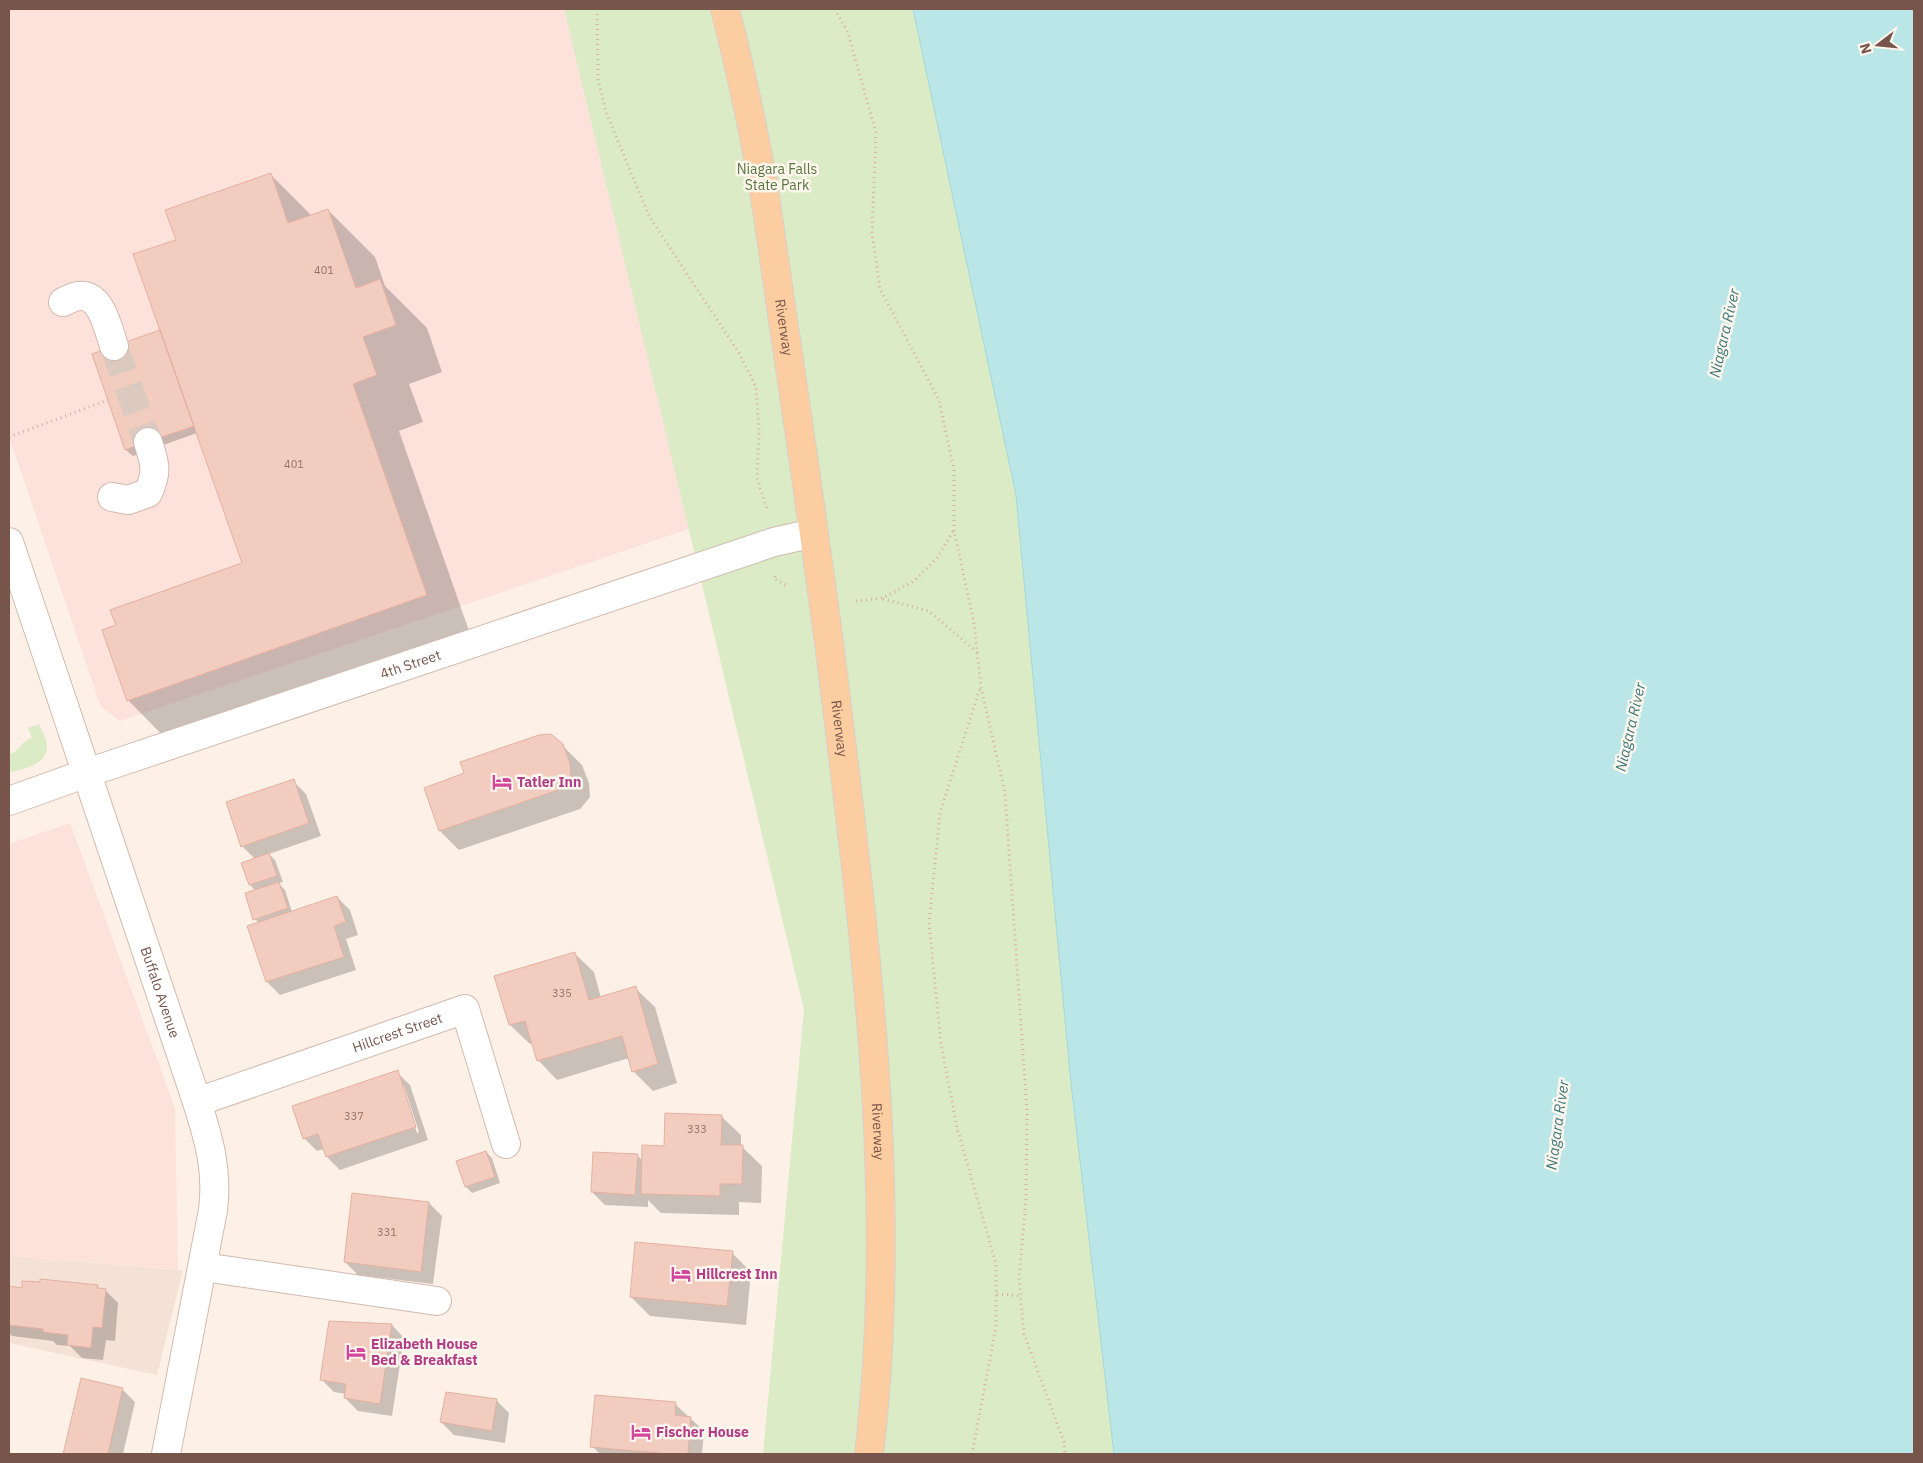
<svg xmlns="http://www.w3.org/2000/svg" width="1923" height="1463" viewBox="0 0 1923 1463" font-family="'IBM Plex Sans',sans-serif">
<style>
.residential{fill:#f4e2d6}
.commercial{fill:#fde1db}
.green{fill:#daebc5}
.water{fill:#bbe6e7;stroke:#a1d8d9}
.shadow{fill:#0003;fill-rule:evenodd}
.building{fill:#f2ccbf;stroke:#e5b09f}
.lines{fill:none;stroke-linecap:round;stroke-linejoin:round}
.minor-tunnel{stroke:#dccac0;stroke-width:28;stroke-dasharray:28 14;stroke-linecap:butt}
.minor-casing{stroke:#d1baaf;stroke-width:30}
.major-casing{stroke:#d9cfcd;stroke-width:30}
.path{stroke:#d8afa1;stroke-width:3;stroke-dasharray:1 4;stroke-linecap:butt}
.minor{stroke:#fff;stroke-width:28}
.major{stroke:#fbcda0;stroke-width:28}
.labels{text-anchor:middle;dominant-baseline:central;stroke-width:5;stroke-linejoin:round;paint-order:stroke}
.number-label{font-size:11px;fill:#967368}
.park-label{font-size:14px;fill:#587740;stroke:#fff6ee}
.street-label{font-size:14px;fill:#77554b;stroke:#fff6ee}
.hotel-label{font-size:14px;font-weight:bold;fill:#b23c85;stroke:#fff6ee;text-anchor:start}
.water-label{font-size:15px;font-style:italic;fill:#3e7a7c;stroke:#fff6ee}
</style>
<rect width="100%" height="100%" fill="#fdf1e7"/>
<path class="residential" d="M9,1256L183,1270L157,1375L9,1343Z"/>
<path class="commercial" d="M9,9H564L689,529L120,721L101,707L9,437Z
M70,823L175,1108L178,1269L9,1256V844Z"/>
<path class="green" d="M564,9H913L1016,495L1071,1083L1114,1454H763L804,1010Z
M39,724C42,730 47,740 47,747C47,765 22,769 9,773V754C22,750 19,742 32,738L28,728Z"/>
<path class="water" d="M913,9H1914V1454H1114L1071,1083L1016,495Z"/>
<path class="shadow" d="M270,174L312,216L328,210L375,257L385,286L427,328L442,372L409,384L423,422L399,431L473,642L174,747L128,700L243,564L197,433L133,456L126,450L93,355L163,335L177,240Z
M562,745L582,765L589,783L590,797L580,809L459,850L440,831L425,788Z
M293,781L306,794L321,836L269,854L275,860L283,882L278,883L285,890L292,912L337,897L350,910L358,935L346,939L356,970L280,995L267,982L259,923L255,919L256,891L250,885L243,863L255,859L242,846Z
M574,953L594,972L601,998L635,988L655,1007L677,1083L653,1091L633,1071L629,1058L557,1080L538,1060L533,1043L530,1044L510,1025Z
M397,1072L410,1085L428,1140L340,1170L327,1157L324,1149L317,1151L304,1138ZM401,1086H404L419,1132L417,1133Z
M721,1116L741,1135V1146L762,1166L761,1203L739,1202V1215L661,1213L648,1200V1207L605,1205L592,1192L637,1155L643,1161Z
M486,1152L492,1158L500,1183L472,1193L466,1187L457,1161Z
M429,1203L442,1216L433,1284L358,1275L345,1262Z
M732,1253L751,1272L746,1325L650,1316L631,1297Z
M97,1286L101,1290H105L118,1303L115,1341L106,1340L103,1360L82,1358L70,1346L57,1345L53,1341L12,1336L9,1333V1288L23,1289Z
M392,1325L404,1338L392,1416L358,1411L345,1398L346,1394L334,1392L321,1379Z
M82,1380L122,1389L135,1402L123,1454H65Z
M496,1400L509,1413L505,1443L454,1435L441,1422Z
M675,1404L704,1431L702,1454H600L592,1446Z"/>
<path class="building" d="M271,173L288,223L328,209L356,288L380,279L396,325L363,337L377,375L353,384L427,595L127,701L102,630L116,625L110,610L242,563L133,254L176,240L165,210Z
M160,330L194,426L125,450L92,354Z
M551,734L563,744L570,763L571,777L561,789L439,831L424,788L464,773L460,762L539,735Z
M294,779L309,823L241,847L226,802Z
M269,853L277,876L249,885L241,863Z
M279,882L288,908L253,920L245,893Z
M337,896L346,922L334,926L344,957L266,982L247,926Z
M575,952L589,1000L636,986L658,1064L632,1072L622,1036L537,1061L525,1021L509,1025L494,976Z
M398,1070L416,1127L326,1157L318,1134L303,1139L292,1106Z
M665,1113L722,1115L721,1145H743L742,1184H720V1196L641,1194L642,1145L664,1146Z
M486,1151L495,1177L465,1187L456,1161Z
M593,1152L638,1154L635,1195L591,1192Z
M352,1193L429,1202L421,1272L344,1262Z
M635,1242L733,1251L727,1306L630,1297Z
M40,1279L98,1285L97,1288L106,1289L102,1328L93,1327L91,1348L67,1345L68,1335L43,1332V1329L9,1325V1286L22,1288V1281L40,1282Z
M329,1321L392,1324L380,1404L344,1398L346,1384L320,1380Z
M81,1378L123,1388L108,1454H63Z
M446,1392L497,1399L492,1431L440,1422Z
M595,1395L676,1402L675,1415L691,1417L688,1454H670L590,1447Z"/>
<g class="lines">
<path class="minor-tunnel" d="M114,346L148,442"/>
<defs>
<g id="minor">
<path d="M63,302C67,300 73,297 78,296C102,293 108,329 114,346"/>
<path d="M112,497L128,500L148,493C158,471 155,464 148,442"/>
<path id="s1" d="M9,542L197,1102C209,1140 218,1170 213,1210L166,1454"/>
<path id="s2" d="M9,801L87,773L774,542L814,533"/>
<path id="s3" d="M197,1102L465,1009L506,1144"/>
<path d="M203,1267L437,1301"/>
</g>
<g id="major">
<path id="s4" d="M725,9C739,63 751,118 761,173C771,231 778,289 787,347C803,456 819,564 833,674C864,932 900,1193 869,1454"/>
</g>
</defs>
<use href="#minor" class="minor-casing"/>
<use href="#major" class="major-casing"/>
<path class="path" d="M597,9L598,79L606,112L649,216L739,353L756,387L759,432L757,478L768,511
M835,9L848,33L876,133L872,233L880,289L939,400L954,470V530L974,623L981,687L1005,793L1027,1111L1026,1199L1019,1278L1024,1334L1064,1442L1065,1454
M9,437L108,400
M775,576L774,579L788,586
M883,599L929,611L977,652
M856,601L883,598L914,581L937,558L954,530
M997,1294L1020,1296
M972,1454L996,1327V1264L957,1128L941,1044L929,923L940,813L980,688"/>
<use href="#minor" class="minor"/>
<use href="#major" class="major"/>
</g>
<defs>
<symbol id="hotel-bare" viewBox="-9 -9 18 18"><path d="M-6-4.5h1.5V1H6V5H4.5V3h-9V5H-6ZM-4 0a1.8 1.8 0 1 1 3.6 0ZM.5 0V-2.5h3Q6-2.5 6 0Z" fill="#d1479c" stroke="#fff6ee" stroke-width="2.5" paint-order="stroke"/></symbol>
</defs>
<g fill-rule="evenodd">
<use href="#hotel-bare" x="488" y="768" width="28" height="28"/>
<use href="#hotel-bare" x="667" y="1260" width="28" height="28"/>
<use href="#hotel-bare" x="342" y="1338" width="28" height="28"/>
<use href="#hotel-bare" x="627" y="1418" width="28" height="28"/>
</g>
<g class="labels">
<g class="number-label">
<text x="324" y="270">401</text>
<text x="294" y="464">401</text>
<text x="562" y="993">335</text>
<text x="354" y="1116">337</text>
<text x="697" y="1129">333</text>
<text x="387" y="1232">331</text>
</g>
<g class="park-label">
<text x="777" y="169">Niagara Falls<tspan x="777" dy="16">State Park</tspan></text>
</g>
<g class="street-label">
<text stroke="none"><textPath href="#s4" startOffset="324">Riverway</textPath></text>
<text stroke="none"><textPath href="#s2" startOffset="424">4th Street</textPath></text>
<text stroke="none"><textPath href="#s4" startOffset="729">Riverway</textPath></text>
<text stroke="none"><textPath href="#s1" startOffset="475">Buffalo Avenue</textPath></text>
<text stroke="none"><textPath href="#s3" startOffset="212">Hillcrest Street</textPath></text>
<text stroke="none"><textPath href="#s4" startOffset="1134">Riverway</textPath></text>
</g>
<g class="hotel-label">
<text x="517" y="782">Tatler Inn</text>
<text x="696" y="1274">Hillcrest Inn</text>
<text x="371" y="1344">Elizabeth House<tspan x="371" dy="16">Bed &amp; Breakfast</tspan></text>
<text x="656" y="1432">Fischer House</text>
</g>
<g class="water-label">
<text transform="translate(1724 333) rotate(-77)">Niagara River</text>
<text transform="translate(1630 727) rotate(-77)">Niagara River</text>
<text transform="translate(1557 1125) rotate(-82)">Niagara River</text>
</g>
</g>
<rect width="1923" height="1463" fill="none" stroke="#77554b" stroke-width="20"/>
<g transform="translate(1878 45) rotate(254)" stroke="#fff6ee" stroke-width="4" paint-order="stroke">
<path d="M0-4L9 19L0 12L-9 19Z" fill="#77554b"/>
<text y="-8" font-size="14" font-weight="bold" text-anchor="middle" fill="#77554b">N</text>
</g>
</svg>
